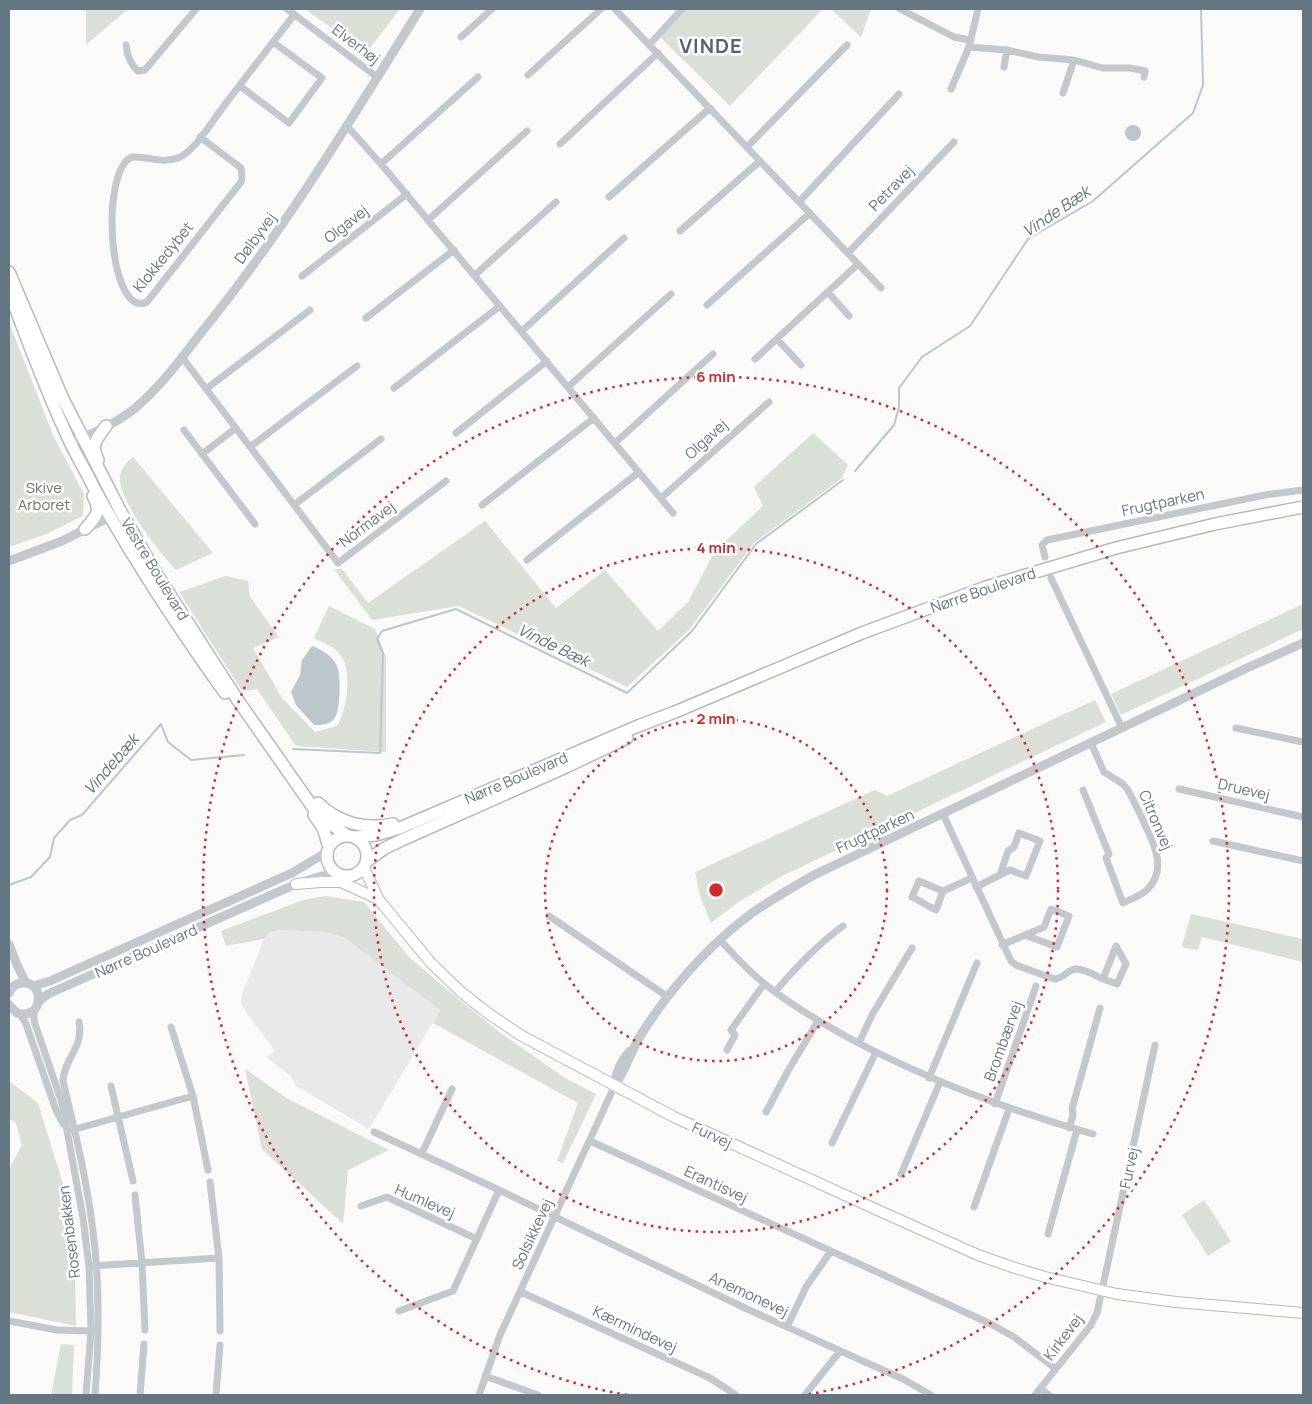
<svg xmlns="http://www.w3.org/2000/svg" width="1312" height="1404" viewBox="0 0 1312 1404" font-family="Manrope,sans-serif">
<style>
.built{fill:#e8e9e9}
.green{fill:#dadfd7}
.water{fill:#bbc7cb}
.lines{fill:none;stroke-linecap:round;stroke-linejoin:round}
.stream{stroke:#bbc7cb;stroke-width:2}
.secondary-casing{stroke:#b3babf;stroke-width:12}
.primary-casing{stroke:#b5babe;stroke-width:14}
.trunk-casing{stroke:#b4b9bd;stroke-width:14}
.minor{stroke:#c3c8cc;stroke-width:7}
.tertiary{stroke:#c3c8cc;stroke-width:9}
.secondary{stroke:#fff;stroke-width:10}
.primary{stroke:#fff;stroke-width:11}
.trunk{stroke:#fff;stroke-width:11}
.ring{fill:none;stroke:#d62828;stroke-width:2.5;stroke-dasharray:2.5 5}
.labels{text-anchor:middle;dominant-baseline:central;stroke-width:5;stroke-linejoin:round;paint-order:stroke}
.street-label{font-size:15px;fill:#657683;stroke:#fff}
.park-label{font-size:15px;fill:#687a64;stroke:#fff}
.water-label{font-size:16px;font-style:italic;fill:#60757c;stroke:#fff}
.district-label{font-size:20px;font-weight:bold;letter-spacing:1px;fill:#57646e;stroke:#fff}
.centre{fill:#d62828;stroke:#fff;stroke-width:2.5}
.ring-label{font-size:15px;text-anchor:middle;font-weight:bold;fill:#d62828;stroke:#fff;stroke-width:5;stroke-linejoin:round;paint-order:stroke}
</style>
<rect width="100%" height="100%" fill="#fafaf8"/>
<path class="built" d="M280,930L325,932L345,938L440,1010L369,1129L296,1086L292,1077L266,1057L275,1051L246,1012L241,1003L242,994L264,939L270,932Z"/>
<path class="green" d="M73,9H128L86,45V11Z
M305,9H400L366,53Z
M686,9H823L730,106L660,37Z
M831,9H871L861,37Z
M9,322L53,435L84,494L83,516L44,535L9,547Z
M813,433L848,465L842,478L754,543L689,630L627,687L459,606L372,620L334,569H342L368,603L485,521L556,608L605,570L658,631L688,602L715,551L763,506L754,487Z
M133,457L213,553L176,570C160,553 120,502 120,479C120,469 125,464 133,457Z
M226,576L248,581L250,597L279,637L253,648L282,698L315,732L337,726C347,710 354,667 338,652C332,646 321,642 314,638L329,606L375,629L386,657V752L296,746L257,689L242,691L179,592Z
M1303,604V629L1121,715L1111,694Z
M1095,700L1106,722L782,876L737,903L711,923L700,896L695,872L875,790L887,796Z
M326,896L364,902L409,957L457,998L498,1031L565,1078L596,1094L563,1163L557,1161L578,1103L433,1023L440,1010L345,938L325,932L280,930L270,932L264,939L226,946L221,931L303,900Z
M1191,914L1303,939V962L1202,937L1198,950L1184,948L1182,945Z
M245,1069L288,1099L389,1150L348,1170L343,1224L262,1149Z
M9,1081L38,1103L67,1197L75,1277L76,1326L9,1312V1169L22,1145L16,1123L9,1119Z
M1204,1200L1231,1241L1208,1256L1182,1215Z
M61,1344L74,1345L72,1395H51Z"/>
<path class="water" d="M1125 133a8 8 0 1 1 16 0a8 8 0 1 1-16 0Z
M312,646C321,649 333,656 337,666C341,675 341,714 333,720C328,725 320,725 314,725L296,705L291,692L300,675L302,660Z"/>
<g class="lines">
<path class="stream" d="M855,471L894,425L899,407V388L922,357L970,326L1028,239L1093,201L1193,113L1203,85L1201,9
M293,749L380,753L383,653L377,639L382,631L456,609L627,693L692,631L756,544L843,480
M9,885L31,877L50,857L54,838L70,820L82,815L161,724L168,742L191,760L244,755"/>
<defs>
<path id="secondary" d="M364,868L379,900L431,963L461,992L489,1014L522,1036L674,1117L884,1213L978,1255L1012,1267L1045,1277L1117,1294L1176,1302L1303,1313
M296,884L321,882H341L378,899"/>
<path id="primary" d="M9,272L63,399L121,512L156,573L237,699L314,809L329,823L348,836
M9,291C28,342 47,393 70,442C77,457 86,471 93,486C132,558 177,626 225,693
M98,460C90,444 97,439 106,426
M85,529C96,516 102,513 93,496
M318,803C338,823 365,830 393,824
M314,815L323,828L329,847
M327 856a20 20 0 1 1 40 0a20 20 0 1 1-40 0Z
M355,837L376,835L400,828L638,726L675,712
M367,861L385,848L404,839L566,767L627,738"/>
<path id="trunk" d="M675,712L862,633L986,587L1116,548L1215,524L1303,507"/>
</defs>
<use href="#secondary" class="secondary-casing"/>
<use href="#primary" class="primary-casing"/>
<use href="#trunk" class="trunk-casing"/>
<path class="minor" d="M287,9L377,77
M615,9L881,288
M900,9L954,37L970,40
M461,37L492,9
M126,45C127,56 130,64 138,71L145,70L196,9
M649,45L682,9
M969,47L1007,50L1038,57L1074,60L1103,68H1130L1145,71L1144,77
M1004,67L1007,50
M528,75L601,9
M240,86L289,123L322,78L273,42
M951,89L969,47L978,9
M1063,93L1074,60
M347,126L381,164L673,513
M200,137L241,168L242,178L241,182L147,302C109,320 99,171 132,157C148,156 162,164 178,158C194,152 210,124 221,110C245,78 270,46 294,15
M560,144L658,53
M747,147L847,45
M381,164L478,77
M609,197L710,108
M799,202L899,94
M428,220L527,131
M680,231L760,161
M848,253L954,142
M475,275L556,202
M302,276L407,194
M828,292L849,316
M707,305L810,213
M366,318L454,250
M522,331L624,238
M777,339L801,365
M182,357L338,563L446,481
M755,359L858,264
M568,387L671,294
M394,388L500,306
M206,389L310,310
M184,430L255,524
M456,433L547,361
M615,443L713,354
M250,447L357,366
M202,454L236,428
M661,498L769,402
M294,505L381,439
M482,505L594,418
M1045,557L1042,545L1047,540L1265,495L1303,490
M527,560L639,472
M1051,578L1122,728
M1236,728L1303,742
M1179,789L1303,817
M1083,790L1109,854L1106,858L1123,903C1131,899 1140,896 1147,890C1167,870 1155,846 1145,825C1140,813 1134,802 1128,790L1123,784L1104,772L1091,743
M943,814L1011,961L1016,965L1054,979C1062,979 1065,973 1072,970C1080,966 1096,976 1103,979L1116,946L1126,964L1117,984L1103,979
M1213,841L1303,861
M976,887L1010,870L1026,876L1040,841L1019,833L1014,847L1008,851L1000,875
M943,891L919,881L912,897C921,901 927,906 936,910L943,891L972,878
M549,916L668,997
M720,940C734,955 749,972 766,985C792,1006 820,1022 849,1038C927,1080 1008,1110 1093,1134
M1002,945L1044,927L1051,909L1069,916L1057,947L1025,935
M775,992C796,967 817,945 843,926
M34,1010V1021L62,1103L83,1218L89,1266L91,1331L86,1395
M20,1014L26,1024L56,1110L63,1124
M79,1022C84,1048 64,1058 63,1081C75,1131 87,1181 93,1231C100,1285 99,1341 95,1395
M859,1043L872,1015L912,948
M727,1050L735,1035L731,1030L764,984
M929,1078L977,963
M111,1086L133,1181
M193,1096L208,1170
M995,1104L1036,986
M766,1112L789,1069L818,1021
M1069,1128L1073,1115L1072,1109L1100,1008
M72,1130L193,1096L171,1027
M374,1132L499,1190L747,1309L903,1379L931,1395
M590,1141L991,1324L1014,1337L1056,1369
M832,1143L876,1052
M422,1153L452,1089
M901,1174L940,1082
M210,1182L219,1258L220,1331
M135,1195L142,1263L145,1330
M361,1206L387,1197L477,1239
M974,1207L1009,1109
M1048,1234L1077,1130
M91,1266L219,1258
M521,1292L710,1378L736,1395
M399,1311L453,1291L499,1190
M9,1321L57,1330L91,1331
M787,1327L806,1287L831,1251
M485,1376L538,1395
M1041,1389L1049,1395
M140,1395L144,1344
M216,1395L220,1345
M479,1395L500,1335L614,1087
M805,1395L840,1351
M1035,1395L1091,1325L1097,1313L1155,1045"/>
<path class="tertiary" d="M70,443C92,434 115,424 134,409C163,385 185,353 208,324C288,225 353,116 420,9
M9,561L62,541L116,514
M9,944L17,965L26,983
M33,986L50,981L292,873L327,852
M9,993C11,988 15,984 21,983C45,979 45,1021 17,1013L9,1005
M39,1001L48,994L296,884L322,876L339,875
M615,1081C617,1069 622,1060 630,1051
M614,1087C626,1070 631,1050 642,1033C671,988 709,945 752,913C772,899 793,887 814,875L1247,668L1303,643"/>
<use href="#secondary" class="secondary"/>
<use href="#primary" class="primary"/>
<use href="#trunk" class="trunk"/>
</g>
<g class="ring">
<circle cx="716" cy="890" r="171"/>
<circle cx="716" cy="890" r="342"/>
<path d="M627 1395A513 513 0 1 1 805 1395"/>
</g>
<g class="labels">
<g class="street-label">
<text transform="translate(356 44) rotate(37)">Elverhøj</text>
<text transform="translate(891 188) rotate(-46)">Petravej</text>
<text transform="translate(346 224) rotate(-38)">Olgavej</text>
<text transform="translate(255 238) rotate(-54)">Dølbyvej</text>
<text transform="translate(163 257) rotate(-51)">Klokkedybet</text>
<text transform="translate(706 439) rotate(-42)">Olgavej</text>
<text transform="translate(1163 502) rotate(-12)">Frugtparken</text>
<text transform="translate(367 524) rotate(-37)">Normavej</text>
<text transform="translate(155 569) rotate(59)">Vestre Boulevard</text>
<text transform="translate(983 590) rotate(-19)">Nørre Boulevard</text>
<text transform="translate(516 778) rotate(-23)">Nørre Boulevard</text>
<text transform="translate(1244 789) rotate(13)">Druevej</text>
<text transform="translate(1156 820) rotate(67)">Citronvej</text>
<text transform="translate(875 831) rotate(-25)">Frugtparken</text>
<text transform="translate(146 951) rotate(-24)">Nørre Boulevard</text>
<text transform="translate(1003 1041) rotate(-70)">Brombærvej</text>
<text transform="translate(712 1135) rotate(25)">Furvej</text>
<text transform="translate(1129 1168) rotate(-78)">Furvej</text>
<text transform="translate(716 1184) rotate(25)">Erantisvej</text>
<text transform="translate(425 1201) rotate(23)">Humlevej</text>
<text transform="translate(69 1232) rotate(-97)">Rosenbakken</text>
<text transform="translate(532 1234) rotate(-65)">Solsikkevej</text>
<text transform="translate(749 1294) rotate(25)">Anemonevej</text>
<text transform="translate(635 1329) rotate(25)">Kærmindevej</text>
<text transform="translate(1063 1337) rotate(-53)">Kirkevej</text>
</g>
<g class="park-label">
<text x="44" y="487">Skive<tspan x="44" dy="17">Arboret</tspan></text>
</g>
<g class="water-label">
<text transform="translate(1056 211) rotate(-34)">Vinde Bæk</text>
<text transform="translate(554 645) rotate(26)">Vinde Bæk</text>
<text transform="translate(111 764) rotate(-49)">Vindebæk</text>
</g>
<g class="district-label">
<text x="711" y="45">VINDE</text>
</g>
</g>
<circle cx="716" cy="890" r="8" class="centre"/>
<g class="ring-label">
<text x="716" y="382">6 min</text>
<text x="716" y="553">4 min</text>
<text x="716" y="724">2 min</text>
</g>
<rect width="1312" height="1404" fill="none" stroke="#657683" stroke-width="20"/>
</svg>
